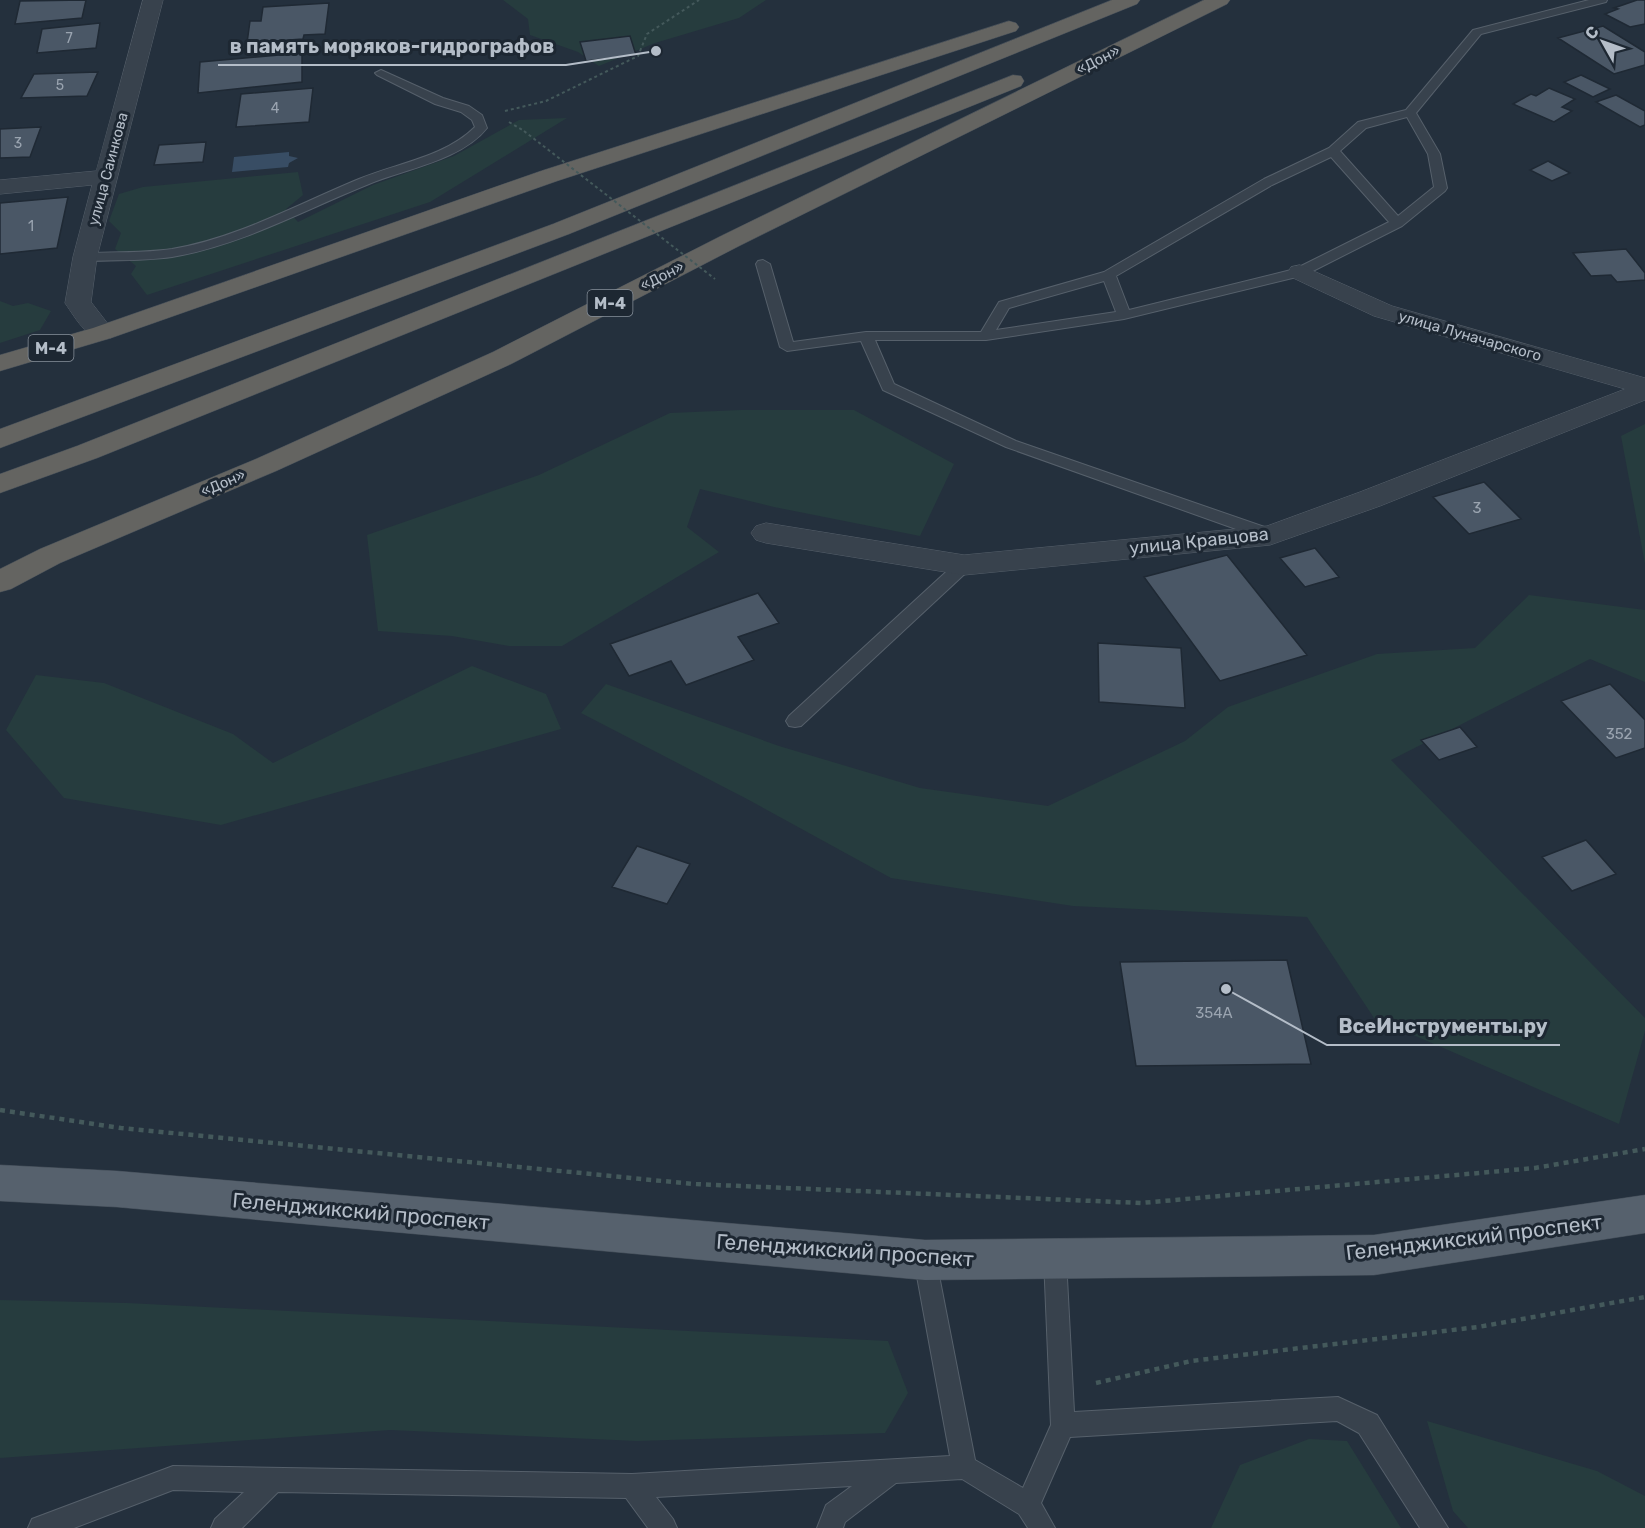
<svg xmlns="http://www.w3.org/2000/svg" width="1645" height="1528" viewBox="0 0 1645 1528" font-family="Rubik,sans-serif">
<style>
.green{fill:#263c3e}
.water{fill:#384d64}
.building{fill:#4a5766;stroke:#1f2934;stroke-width:1.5}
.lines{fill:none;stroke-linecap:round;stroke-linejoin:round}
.service-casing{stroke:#56606b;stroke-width:2}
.minor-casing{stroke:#56606b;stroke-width:1}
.primary-casing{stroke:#414b56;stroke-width:1}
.trunk-casing{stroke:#434d58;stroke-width:1}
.path-far1{stroke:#44595b;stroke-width:2;stroke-dasharray:3 3;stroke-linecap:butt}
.path{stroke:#44595b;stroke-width:4.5;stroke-dasharray:5 5;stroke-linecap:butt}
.service{fill:#38424d;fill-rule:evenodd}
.minor{fill:#38424d;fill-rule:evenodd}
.primary{fill:#56616d;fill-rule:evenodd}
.trunk{fill:#646461;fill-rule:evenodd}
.path-bridge{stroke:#44595b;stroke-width:2;stroke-dasharray:3 3;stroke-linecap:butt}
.labels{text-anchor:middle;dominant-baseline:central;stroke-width:6;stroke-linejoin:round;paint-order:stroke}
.far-number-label{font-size:14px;fill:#9aa4b0}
.far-street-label{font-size:15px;fill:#b4bdc8;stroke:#1d2732}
.number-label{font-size:15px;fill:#9aa4b0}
.shield{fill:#1d2732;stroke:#87909b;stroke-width:1.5}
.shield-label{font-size:16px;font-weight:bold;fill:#b4bdc8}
.street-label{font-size:18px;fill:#b4bdc8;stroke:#1d2732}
.near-street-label{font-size:21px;fill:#b4bdc8;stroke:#1d2732}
.leader{fill:none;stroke:#b4bdc8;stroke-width:2}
.callout-dot{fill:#b4bdc8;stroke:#1d2732;stroke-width:2}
.callout-label{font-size:20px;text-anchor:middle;font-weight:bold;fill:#b4bdc8;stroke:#1d2732;stroke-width:6;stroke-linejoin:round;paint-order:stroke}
</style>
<rect width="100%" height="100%" fill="#24303d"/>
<path class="green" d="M503,0H766L739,18L655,43L599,66L578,52L530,35L528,19Z
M567,118L430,202L147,295L131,274L136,266L115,249L121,233L109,221L119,194L143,187L298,172L303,195L286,209L298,222L373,185L454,156L519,120Z
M0,301L13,306L28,303L51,311L40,330L0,343Z
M741,410H854L954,464L920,536L774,507L700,489L687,527L719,552L562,646H509L452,636L378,631L367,535L539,475L670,413Z
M1645,424V564L1621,436Z
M1529,595L1645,610V682L1590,659L1391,760L1645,1018V1031L1619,1124L1374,1018L1307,917L1073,906L891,878L747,799L581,713L606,684L779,746L920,788L1048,806L1185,741L1228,707L1377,654L1475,648Z
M472,666L546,694L561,729L221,825L64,798L6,730L36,675L104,683L233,734L273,763Z
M0,1300L127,1303L888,1341L908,1393L885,1433L637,1441L390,1430L0,1458Z
M1427,1421L1597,1471L1645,1496V1528H1468L1453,1511Z
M1309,1439L1347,1441L1401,1528H1211L1240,1465Z"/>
<path class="water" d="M289,152V156L298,158L289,163L288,167L232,172L234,157Z"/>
<path class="building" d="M86,0L82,18L15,24L20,1Z
M1637,0H1645V24L1630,27L1605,14L1618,9L1614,8Z
M329,3L325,34L304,35L303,39L247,43L250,21H261L263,7Z
M100,23L96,48L37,53L42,29Z
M1603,26L1645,52V65L1614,74L1558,38Z
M630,36L636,55L586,61L580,42Z
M302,53V82L198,93L200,62Z
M98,72L87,96L21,98L34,74Z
M1581,75L1610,89L1593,97L1564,82Z
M313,88L309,122L236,127L241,94Z
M1549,88L1575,99L1562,107L1572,111L1554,122L1513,104L1531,94L1536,96Z
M1616,95L1645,111V125L1640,127L1596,102Z
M41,127L30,157L0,158V129Z
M206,142L203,162L154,165L159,145Z
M1548,161L1570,173L1552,181L1530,170Z
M68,197L57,248L0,254V203Z
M1626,249L1645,273V280L1617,282L1611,275L1591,276L1573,253Z
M1484,482L1521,519L1469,534L1433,497Z
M1315,548L1339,577L1305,587L1280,558Z
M1227,555L1307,655L1220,681L1144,577Z
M758,593L779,623L738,637L754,660L686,685L671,661L629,676L610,644Z
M1098,643L1181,648L1185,708L1099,702Z
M1610,684L1645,720V748L1616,758L1561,701Z
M1460,727L1477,747L1439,760L1421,740Z
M1586,840L1616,874L1572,891L1542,857Z
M637,846L690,864L667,904L612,887Z
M1287,960L1311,1064L1136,1066L1120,962Z"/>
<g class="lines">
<defs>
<path id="service" d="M1589,0H1607L1606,2L1481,34L1416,113L1440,154L1447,188L1445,191L1402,226L1305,275L1124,319L986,340H875L894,384L1016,441L1276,531L1278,535L1276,539H1264L1006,447L883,390L861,341L787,351L780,347L756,264L758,261L763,260L770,264L793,342L866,332H981L999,302L1104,272L1264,179L1329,148L1358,122L1406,110L1473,30ZM1407,117L1428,154L1434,187L1398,216L1340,151L1366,128ZM1331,157L1389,222L1295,269L1129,310L1116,276L1272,185ZM1104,281L1116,312L996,330L1009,308Z
M381,70L443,98L469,106L482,115L487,128C462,160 405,169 369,184C304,210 242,245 172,257C144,261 113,260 85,261L78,257L85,253C113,252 144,253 172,249C238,238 298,204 359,179C397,163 445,157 475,127L472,120L461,112L435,104L377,75L375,73Z
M964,560L970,561L972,565L970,569L801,726L795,727L789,726L786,721L789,716L958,561Z
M1055,1248L1063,1251L1066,1259L1074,1412L1338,1397L1377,1415L1448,1528H1420L1359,1433L1337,1421L1070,1437L1041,1503L1055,1528H1028L1019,1514L962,1479L896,1483L845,1522L843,1528H817L826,1505L852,1486L656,1497L673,1519L677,1528H648L626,1498L278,1492L242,1528H211L215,1519L244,1492L173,1490L74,1528H28L32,1519L173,1466L632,1474L950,1456L914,1260L917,1252L925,1249L933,1252L936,1260L975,1460L1023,1488L1051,1425L1044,1259L1047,1251Z"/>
<path id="minor" d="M143,0H163L97,257L91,302L115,333L111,338C89,344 77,320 65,303L73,257L92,185L0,194V180L96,171Z
M1300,265L1392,306L1645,378V400L1380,506L1270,545L964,575L766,543L756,540L751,533L756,526L766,523L964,555L1267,526L1360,492L1625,389L1374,316L1291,277L1288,272L1291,267Z"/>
<path id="primary" d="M0,1165L117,1171L925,1240L1374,1235L1645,1195V1233L1374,1275L925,1280L117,1207L0,1201Z"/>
<path id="trunk" d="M1112,0H1140L1137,4L569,234L0,448V429L553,224Z
M1204,0H1230L1227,4L739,246L511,364L276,471L60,563L11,589L0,592V569L40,549L256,459L493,352L721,236Z
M1009,21L1016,23L1019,27L1016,31L557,181L111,338L0,371V355L93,328L541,171Z
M1013,75L1021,76L1024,81L1021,86L97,458L0,493V474L77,446Z"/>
</defs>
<use href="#service" class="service-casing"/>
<use href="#minor" class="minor-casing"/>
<use href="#primary" class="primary-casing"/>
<use href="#trunk" class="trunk-casing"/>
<path class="path-far1" d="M505,111L546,101L638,56L647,34L699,0
M509,122L524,131"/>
<path class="path" d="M0,1110L121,1128L693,1184L1141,1203L1535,1168L1645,1149
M1096,1383L1191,1361L1478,1327L1645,1297"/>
<use href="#service" class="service"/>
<use href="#minor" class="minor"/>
<use href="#primary" class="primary"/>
<use href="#trunk" class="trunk"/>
<path class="path-bridge" d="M524,131L715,279"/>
</g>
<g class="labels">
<g class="far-number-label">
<text x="69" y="38">7</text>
<text x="60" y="85">5</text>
<text x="275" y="108">4</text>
<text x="18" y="143">3</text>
<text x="31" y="226">1</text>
</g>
<g class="far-street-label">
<text transform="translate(1098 60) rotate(-27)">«Дон»</text>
<text transform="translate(108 169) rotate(-75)">улица Саинкова</text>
<text transform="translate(662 276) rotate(-27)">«Дон»</text>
<text transform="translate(1470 336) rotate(16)">улица Луначарского</text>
<text transform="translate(223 483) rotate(-23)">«Дон»</text>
</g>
<g class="number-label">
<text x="1477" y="508">3</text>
<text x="1619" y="734">352</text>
<text x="1214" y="1013">354А</text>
</g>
<g class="shield">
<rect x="587.5" y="290" width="45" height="26" rx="4.5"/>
<rect x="28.5" y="335" width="45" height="26" rx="4.5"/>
</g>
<g class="shield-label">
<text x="610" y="303">М-4</text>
<text x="51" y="348">М-4</text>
</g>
<g class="street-label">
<text transform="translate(1199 541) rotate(-6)">улица Кравцова</text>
</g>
<g class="near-street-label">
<text transform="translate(361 1211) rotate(5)">Геленджикский проспект</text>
<text transform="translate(1474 1237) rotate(-7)">Геленджикский проспект</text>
<text transform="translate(845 1250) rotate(4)">Геленджикский проспект</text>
</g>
</g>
<path class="leader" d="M656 51L566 65H218M1226 989L1327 1045H1560"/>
<g class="callout-dot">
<circle cx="656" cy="51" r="6"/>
<circle cx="1226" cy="989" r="6"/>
</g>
<g class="callout-label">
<text x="392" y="53">в память моряков-гидрографов</text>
<text x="1443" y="1033">ВсеИнструменты.ру</text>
</g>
<g transform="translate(1603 42) rotate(310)" stroke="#1d2732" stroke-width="4.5" paint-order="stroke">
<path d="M0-4.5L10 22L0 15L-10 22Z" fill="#b4bdc8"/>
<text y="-9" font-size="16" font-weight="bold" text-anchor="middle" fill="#b4bdc8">С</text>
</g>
</svg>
